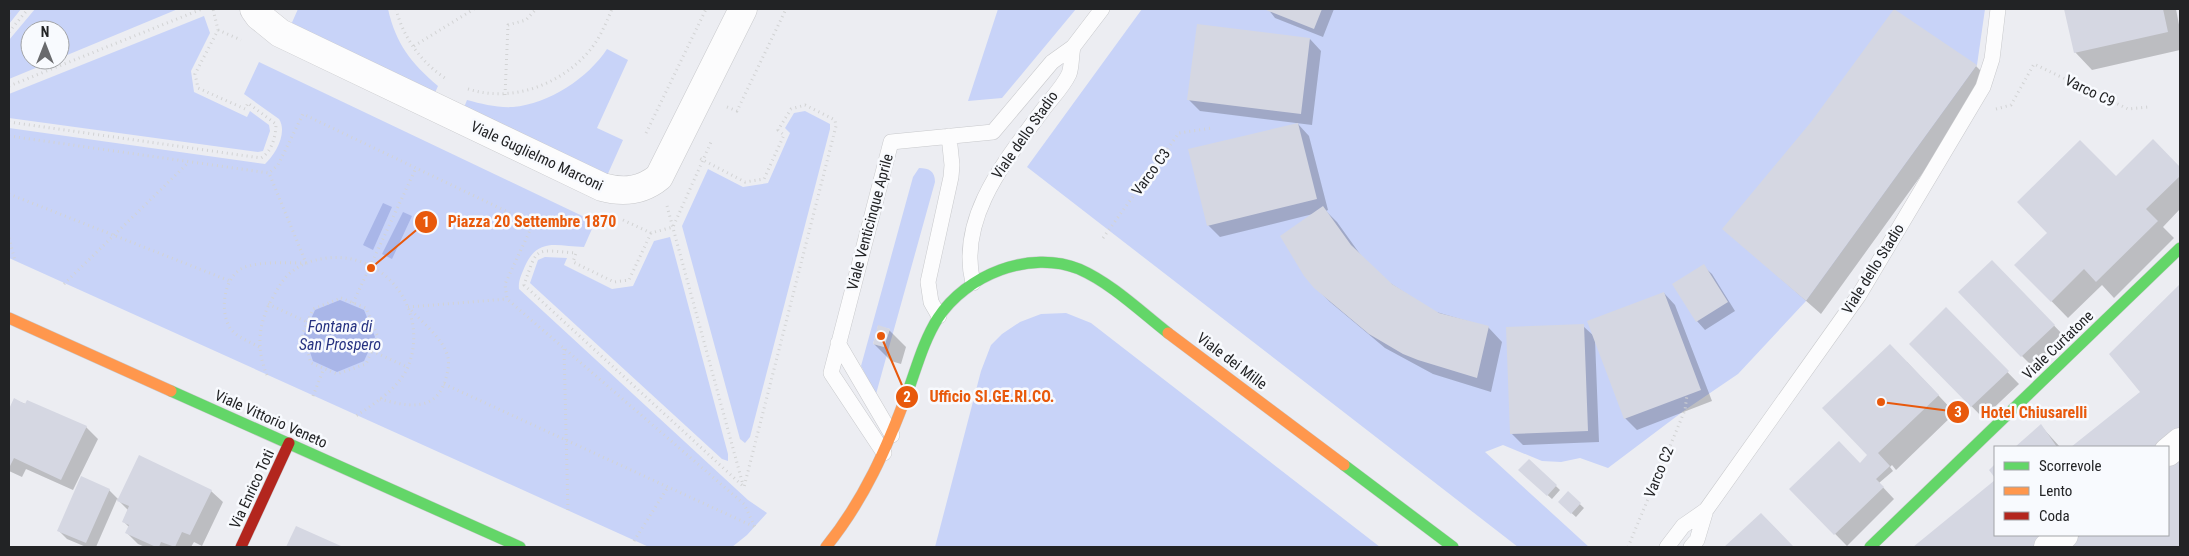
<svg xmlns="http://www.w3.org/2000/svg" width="2189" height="556" viewBox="0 0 2189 556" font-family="'Roboto Condensed',sans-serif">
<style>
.green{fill:#c8d3f8;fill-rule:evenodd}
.water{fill:#a9b6e8}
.shadow{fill:#0003}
.building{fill:#d5d7e2}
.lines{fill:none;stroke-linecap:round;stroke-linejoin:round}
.lane-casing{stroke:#c8c9cc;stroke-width:16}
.street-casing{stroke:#c8c9cc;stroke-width:29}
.fast-casing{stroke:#c8c9cc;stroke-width:12}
.slow-casing{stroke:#c8c9cc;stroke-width:12}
.jam-casing{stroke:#c8c9cc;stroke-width:12}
.path{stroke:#d2d3d4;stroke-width:3;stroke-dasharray:1 4;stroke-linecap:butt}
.lane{stroke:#fcfcfd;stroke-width:15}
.street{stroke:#fcfcfd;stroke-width:28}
.fast{stroke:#63d668;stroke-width:11}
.slow{stroke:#ff974d;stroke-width:11}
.jam{stroke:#b3261e;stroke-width:11}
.labels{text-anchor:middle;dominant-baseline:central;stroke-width:5;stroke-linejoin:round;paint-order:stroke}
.street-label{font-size:15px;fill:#222325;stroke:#f8fafe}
.water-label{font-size:16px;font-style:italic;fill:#273382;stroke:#f8fafe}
.leader{fill:none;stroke:#e8590c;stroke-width:2}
.callout-dot{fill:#e8590c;stroke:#f8fafe;stroke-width:2}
.mark-label{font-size:15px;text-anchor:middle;font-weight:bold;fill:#fff}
.callout-label{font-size:16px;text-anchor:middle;font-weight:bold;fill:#e8590c;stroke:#f8fafe;stroke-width:5;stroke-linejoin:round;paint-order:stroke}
</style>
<rect width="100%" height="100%" fill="#ecedf2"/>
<path class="green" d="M9,9H21L9,24Z
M35,9H178L60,58V30H30V60H55L9,79V40Z
M298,9H388C396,44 411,63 438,86L433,97L290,27Z
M998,9H1076L1002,98L968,101Z
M1142,9H1985L1977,65L1806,301L1738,374L1685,410L1608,468L1580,458L1561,462L1542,461L1503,445L1485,452L1589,547H1518L1027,167Z
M204,16L210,33L191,71L194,92L247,117L250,111L269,125L270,131L263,151L258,152L9,118V94Z
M607,49L628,60L597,128L623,140L606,178L463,110L467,100C482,104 498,108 513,107C549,104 588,78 607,49Z
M259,62L595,222L584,247C557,246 538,237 525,266C522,274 518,280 519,289L748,500L767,513L747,535L732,547H649L9,258V128L265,164C275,155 288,133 279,119L244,94Z
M805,111L830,124V129L750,437L745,443L740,439L682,226L708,169L743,187L768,183L790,133L785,128L794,113Z
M919,168C929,168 935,171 935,182L876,394L861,366L913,177ZM878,326L890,329L884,347L873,344Z
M670,237L728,454V461L722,459L530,283L538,260L545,257L567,258L564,265L612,289L633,286L654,241Z
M1066,313L1091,323L1380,547H935L981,371L991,345L1002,334L1020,322L1041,314Z"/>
<path class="water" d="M383,203L392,207L373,250L363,245Z
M403,212L412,216L392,259L382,254Z
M340,300L364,310L375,337L364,361L337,372L313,361L304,334L315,310Z"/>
<path class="shadow" d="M1268,9H1334L1323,37L1275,18Z
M2065,9H2176L2180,30V50L2092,70L2075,52Z
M1310,39L1321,51L1312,125L1200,111L1189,100Z
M1976,66L1990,80L1821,314L1724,229Z
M1298,124L1309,136L1328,210L1326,211L1337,222L1365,261L1381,277L1433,311L1488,327L1502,342L1491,392L1433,374L1385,348L1330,302L1315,287L1313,214L1220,237L1208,225Z
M2153,141L2180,168V209L2163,227L2174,238L2114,298L2102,285L2068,318L2016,265L2116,178Z
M1703,266L1712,274L1735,311L1705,330L1697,321Z
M2006,276L2068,340L2036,370L2022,356Z
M2180,285V456L2168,466V447H2073L2141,392L2111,354Z
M1664,293L1675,305L1712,401L1637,430L1625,418L1595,339L1599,442L1523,445L1511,433L1583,326L1595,337Z
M1946,309L2019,384L1983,418L1911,344Z
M889,330L906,347L901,364L891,361L874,344Z
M1907,362L1955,413L1896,470L1892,465L1890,467L1893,471L1879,483L1894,499L1847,546L1791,489L1860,464L1869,456Z
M15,400L86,427L98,439L73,490L26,469L22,477L9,471V412Z
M2041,426L2060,447H2016Z
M1529,460L1560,490L1552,499L1520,470Z
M2180,460V547H1915L1995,481V535H2168V470Z
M109,490L119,500L211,491L223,502L202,546L194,542L191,547H145L138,544L126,532L129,527L123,521L128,510L117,499L96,547H86L67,539L59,531Z
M1568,493L1584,508L1576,517L1559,502Z
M1761,514L1793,547H1726Z
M296,528L341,547H288Z"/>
<path class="building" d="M1266,9H1322L1314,29L1266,10Z
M1894,9L1977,65L1806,301L1722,229L1811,122Z
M2064,9H2163L2168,32L2074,53Z
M1197,24L1310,38L1301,114L1187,100Z
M1298,123L1317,199L1207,226L1188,149Z
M2153,139L2180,167V176L2146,209L2158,221L2096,282L2084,269L2051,302L2014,265L2047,233L2017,202L2080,140L2116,176Z
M1323,206L1351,245L1392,284L1439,313L1489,326L1477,378L1418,360L1403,354L1369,334L1314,288L1304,276L1280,236Z
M1992,260L2055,325L2021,357L1958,292Z
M1704,264L1728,302L1696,322L1672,284Z
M2180,284V430L2159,447H2071L2140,392L2109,354Z
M1664,292L1701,390L1624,419L1587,321Z
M1946,307L2009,371L1971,407L1909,344Z
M1584,324L1588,431L1510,434L1506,327Z
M878,325L890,329L884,347L873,344Z
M1890,344L1939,395L1878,453L1890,466L1876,479L1884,487L1834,535L1789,489L1839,441L1860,463L1867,455L1822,408Z
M14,398L25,404L27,400L87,426L61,480L14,458L10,466H9V409Z
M2041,424L2057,447H2015Z
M139,455L212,490L190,535L182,532L175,547L161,542L159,547H156L125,533L129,525L122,522L129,506L117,501Z
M1529,459L1557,485L1547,496L1518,470Z
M2180,459V547H2065L2081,535H2168V468Z
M1995,464V478L1989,470Z
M81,476L110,489L86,543L57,531Z
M1995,480V535H2048L2032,547H1913Z
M1568,491L1581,503L1571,514L1558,502Z
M1761,513L1794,547H1724Z
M296,526L341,546L340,547H286Z"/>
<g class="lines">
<defs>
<path id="lane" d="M973,283C957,218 1006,160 1042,111C1050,100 1063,87 1069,74C1072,66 1071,56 1073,47
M939,316L931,302L928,282L951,177L952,165L949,136
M838,343L892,435
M884,453L831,373L891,142L993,132L1052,62L1073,47L1102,9
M1667,547L1683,526L1706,510
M1691,547L1697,540L1706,510L1859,295L1983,87L1992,59L1998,9"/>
<path id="street" d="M254,9L259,16L280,33L602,187C624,193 642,191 659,177L743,9
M2168,452L2180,442
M2048,547L2064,535"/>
<path id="fast" d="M171,391L520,547
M908,391C917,366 924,340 938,318C966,275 1030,249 1079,269C1111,283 1140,311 1168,333
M1344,465L1453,547
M1870,547L2180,248"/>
<path id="slow" d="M9,318L171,391
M1168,333L1344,465
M826,547C864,500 887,448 908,391"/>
<path id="jam" d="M241,547L289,443"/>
</defs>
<use href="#lane" class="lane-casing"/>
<use href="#street" class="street-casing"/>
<use href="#fast" class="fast-casing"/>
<use href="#slow" class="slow-casing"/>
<use href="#jam" class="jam-casing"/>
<path class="path" d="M396,9C403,37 421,62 445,78
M9,13L13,9
M218,30L241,40
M9,32L28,9
M414,46L474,9
M9,86L202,9
M468,89C512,103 561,85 590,50C600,38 606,23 612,9
M505,95L508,25L526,20L536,9
M727,107L737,111L786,9
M1996,109L2011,105L2034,64L2128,109L2148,107
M9,122L261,158C272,152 276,135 276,124L248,103L245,109L198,88L195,74L218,30L213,9
M646,133L706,9
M9,136L269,173L278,165L303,114L533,224L505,284L507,299L744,504L755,527
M9,194L230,281
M667,206L743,485
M623,220L651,233L673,227L711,142
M651,233L629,280L614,282L573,262L576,253C534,250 538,245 524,285L744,487L836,126L835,120L805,105L791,109L778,130L784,135L764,179L745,182L699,158
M9,238L15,261
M1103,238L1179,133L1212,128
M64,284L189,162
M341,298L366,308L378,337L366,364L337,374L311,363L302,335L313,309Z
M353,303L416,168
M268,304L307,322
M408,307L507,299
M259,347C249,341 236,337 230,328C219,310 224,275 245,267C264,261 287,263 306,263L269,173
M564,349L568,512
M372,351L407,367
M267,375C256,350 258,323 272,299C277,290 281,281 289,274C300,264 312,260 327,258C386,251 430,312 408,367C398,389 375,403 356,416
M444,384L755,527
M313,396L324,368
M380,399C405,406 435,413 445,381C448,372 450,363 447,354C441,337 423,323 411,310
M634,541L668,487
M1628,547L1685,410L1687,395"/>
<use href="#lane" class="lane"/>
<use href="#street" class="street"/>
<use href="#fast" class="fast"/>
<use href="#slow" class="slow"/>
<use href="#jam" class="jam"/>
</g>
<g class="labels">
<g class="street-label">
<text transform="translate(2090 91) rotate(26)">Varco C9</text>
<text transform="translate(1025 135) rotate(-55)">Viale dello Stadio</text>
<text transform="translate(537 156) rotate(25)">Viale Guglielmo Marconi</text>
<text transform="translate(1151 172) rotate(-54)">Varco C3</text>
<text transform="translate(870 222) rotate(-75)">Viale Venticinque Aprile</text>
<text transform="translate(1873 269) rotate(-58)">Viale dello Stadio</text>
<text transform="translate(2058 345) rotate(-44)">Viale Curtatone</text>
<text transform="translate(1232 361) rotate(37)">Viale dei Mille</text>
<text transform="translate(271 419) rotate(24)">Viale Vittorio Veneto</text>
<text transform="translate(1659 472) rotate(-68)">Varco C2</text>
<text transform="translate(252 489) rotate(-65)">Via Enrico Toti</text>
</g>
<g class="water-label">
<text x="340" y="326">Fontana di<tspan x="340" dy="18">San Prospero</tspan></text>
</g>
</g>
<path class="leader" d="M371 268L426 222M881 336L907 397M1881 402L1958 412"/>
<g class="callout-dot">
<circle cx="371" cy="268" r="5"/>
<circle cx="881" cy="336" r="5"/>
<circle cx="1881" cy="402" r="5"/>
<circle cx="426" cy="222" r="12"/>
<circle cx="907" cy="397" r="12"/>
<circle cx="1958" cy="412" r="12"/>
</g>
<g class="mark-label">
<text x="426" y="227">1</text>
<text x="907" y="402">2</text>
<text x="1958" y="417">3</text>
</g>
<g class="callout-label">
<text x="532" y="227">Piazza 20 Settembre 1870</text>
<text x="992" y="402">Ufficio SI.GE.RI.CO.</text>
<text x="2034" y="418">Hotel Chiusarelli</text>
</g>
<rect width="2189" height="556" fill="none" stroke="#222325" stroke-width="20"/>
<rect x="1994" y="446" width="175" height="90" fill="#f8fafe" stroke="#a2a4a7"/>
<rect x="2004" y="462" width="25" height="8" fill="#63d668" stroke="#a2a4a7"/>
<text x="2039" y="471" font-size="15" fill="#222325">Scorrevole</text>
<rect x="2004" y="487" width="25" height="8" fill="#ff974d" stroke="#a2a4a7"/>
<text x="2039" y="496" font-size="15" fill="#222325">Lento</text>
<rect x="2004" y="512" width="25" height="8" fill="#b3261e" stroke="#a2a4a7"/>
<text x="2039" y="521" font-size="15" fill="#222325">Coda</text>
<g transform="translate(45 45)"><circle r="24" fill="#f8fafe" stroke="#a2a4a7"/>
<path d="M0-4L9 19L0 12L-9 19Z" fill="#696a6d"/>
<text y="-8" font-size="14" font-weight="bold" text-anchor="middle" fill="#222325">N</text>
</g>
</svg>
